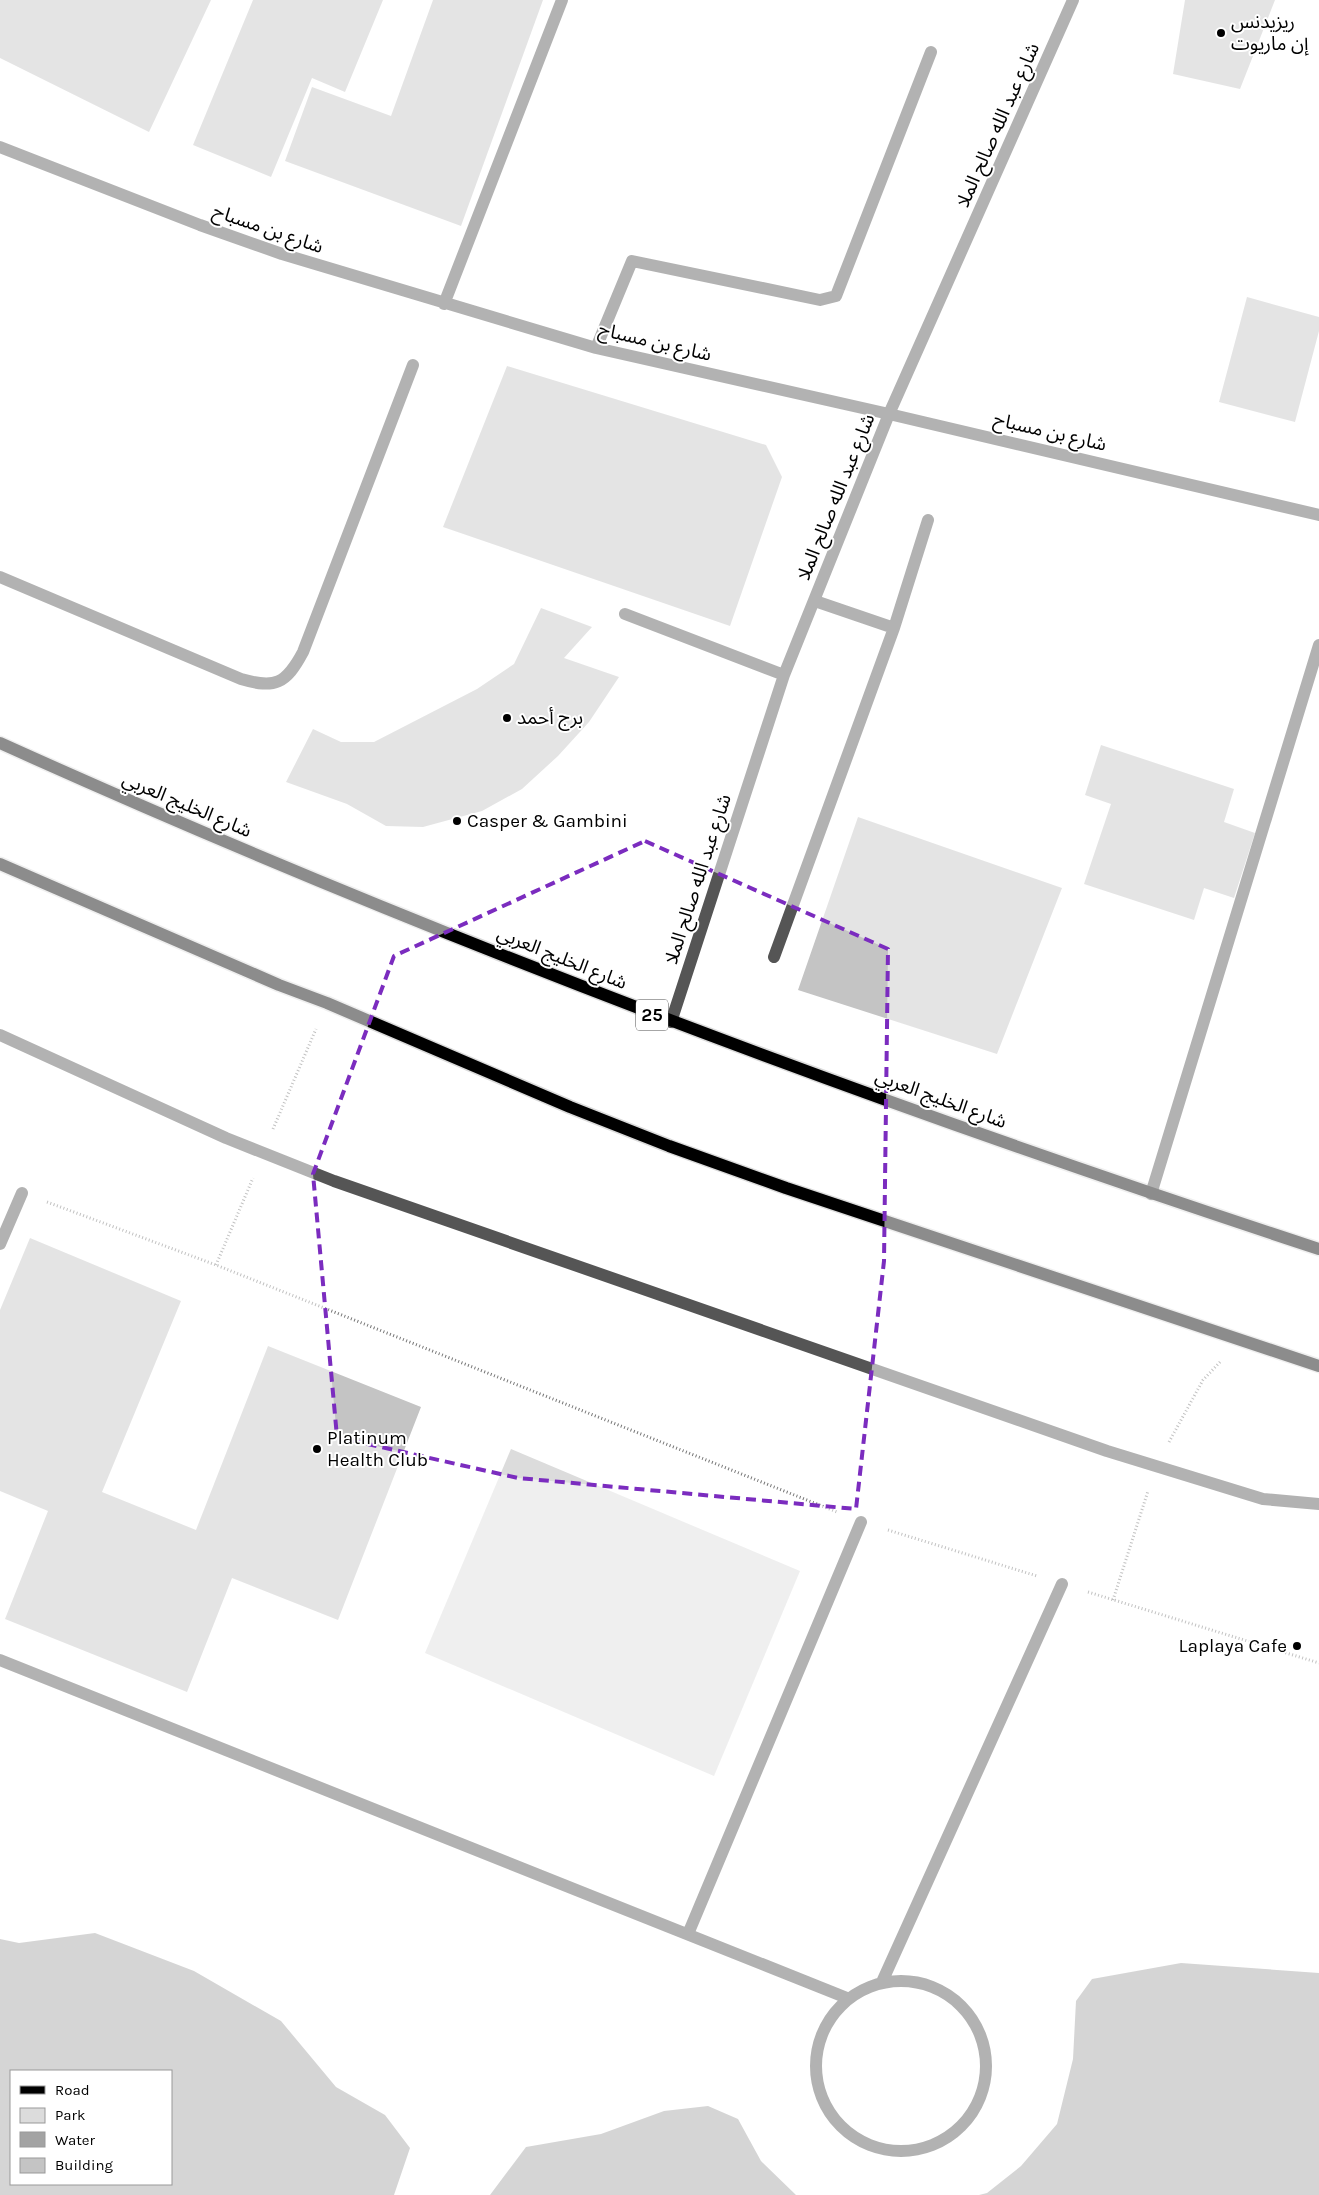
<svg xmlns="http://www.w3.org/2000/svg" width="1319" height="2195" viewBox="0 0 1319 2195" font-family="Karla,'Noto Sans Arabic',sans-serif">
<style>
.green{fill:#dcdcdc}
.water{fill:#a3a3a3;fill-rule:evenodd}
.building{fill:#c4c4c4}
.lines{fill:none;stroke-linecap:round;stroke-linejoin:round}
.major-casing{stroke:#dbdbdb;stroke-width:15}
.path{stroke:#777;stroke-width:3;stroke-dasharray:1 2.5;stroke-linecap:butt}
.minor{stroke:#555;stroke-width:12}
.major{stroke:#000;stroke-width:12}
.marked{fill:none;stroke:#7b2cbf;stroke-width:4;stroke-dasharray:10 6;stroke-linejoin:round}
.poi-dot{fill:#000;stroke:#fff;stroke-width:2}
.labels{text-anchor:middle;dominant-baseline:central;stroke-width:4;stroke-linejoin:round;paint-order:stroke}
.shield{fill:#fff;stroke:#4c4c4c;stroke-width:1}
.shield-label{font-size:18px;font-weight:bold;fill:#000}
.poi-label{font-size:19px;fill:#000;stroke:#fff;text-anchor:start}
.street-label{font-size:19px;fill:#000;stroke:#fff}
</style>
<rect width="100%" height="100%" fill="#fff"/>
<path class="green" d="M511,1449L800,1571L714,1776L425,1653Z"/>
<path class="water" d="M95,1933L194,1971L281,2021L336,2087L385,2115L410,2148L394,2195H0V1939L19,1943ZM171,2071V2184H11V2071Z
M1181,1963L1319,1973V2195H979L987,2193L1021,2166L1057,2124L1073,2059L1076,2001L1092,1979Z
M708,2106L738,2119L761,2161L796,2195H490L526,2147L601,2134L664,2111Z"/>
<path class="building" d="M0,0H211L149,132L0,58Z
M253,0H383L345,92L312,78L271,177L193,145Z
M433,0H543L461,226L285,161L312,87L391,116Z
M1185,0H1275L1240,89L1173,74Z
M1247,297L1319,317V331L1295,422L1219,402Z
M507,366L766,445L782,477L730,626L443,527Z
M541,608L592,627L564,658L619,677L589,722L558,756L522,789L482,811L423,827L386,826L347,804L286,782L313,729L341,742H374L477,689L514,664Z
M1101,745L1234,789L1224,822L1255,833L1234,898L1204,888L1194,920L1084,884L1111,804L1085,795Z
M858,817L1062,888L997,1054L798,990Z
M30,1238L181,1301L102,1492L196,1530L268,1346L421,1407L338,1620L232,1578L187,1692L5,1619L48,1511L0,1491V1310Z"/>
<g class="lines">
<defs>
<path id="major" d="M0,743C430,937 871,1102 1319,1249
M0,864L279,985L327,1003L570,1107L669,1146L786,1188L1319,1366"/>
</defs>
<use href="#major" class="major-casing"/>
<path class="path" d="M273,1129L316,1029
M47,1202L216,1265L837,1512
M216,1265L253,1178
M1169,1442L1203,1380L1221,1361
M888,1530L1037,1576
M1088,1592L1319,1663
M1113,1600L1148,1491"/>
<path class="minor" d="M0,147L200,225L282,254L596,348L889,414L1319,515
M444,304L562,0
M596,348L632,261L820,300L836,296L931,52
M0,577L241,679C275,689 286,684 303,652L413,365
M815,601L894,628
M625,614L784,675
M774,957L894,628L928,520
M671,1022L784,675L889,414L1073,0
M0,1035L226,1138L334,1181L1107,1451L1263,1499L1319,1504
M1151,1194L1319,645
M0,1244L22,1193
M0,1660L847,1998
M688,1934L861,1522
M816 2066a85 85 0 1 1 170 0a85 85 0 1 1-170 0Z
M882,1982L1062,1584"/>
<use href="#major" class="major"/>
</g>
<path d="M0 0H1319V2195H0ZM645,841L888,949L884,1261L856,1509L518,1478L337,1437L313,1174L394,956Z" fill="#fff" fill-opacity=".55" fill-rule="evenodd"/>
<path class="marked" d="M645,841L888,949L884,1261L856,1509L518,1478L337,1437L313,1174L394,956Z"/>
<g class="poi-dot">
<circle cx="1221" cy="33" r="5"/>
<circle cx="507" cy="718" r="5"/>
<circle cx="457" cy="821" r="5"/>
<circle cx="317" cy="1449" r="5"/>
<circle cx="1297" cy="1646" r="5"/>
</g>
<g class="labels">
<rect class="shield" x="636" y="999.5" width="32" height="31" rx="4"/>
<g class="shield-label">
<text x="652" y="1015">25</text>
</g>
<g class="poi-label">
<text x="1231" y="22">ريزيدنس<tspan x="1231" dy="22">إن ماريوت</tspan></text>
<text x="517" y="718">برج أحمد</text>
<text x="467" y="821">Casper &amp; Gambini</text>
<text x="327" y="1438">Platinum<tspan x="327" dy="22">Health Club</tspan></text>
<text x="1287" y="1646" text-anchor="end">Laplaya Cafe</text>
</g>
<g class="street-label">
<text transform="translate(998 125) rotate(-66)">شارع عبد الله صالح الملا</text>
<text transform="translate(268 229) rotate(19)">شارع بن مسباح</text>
<text transform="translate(655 342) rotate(13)">شارع بن مسباح</text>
<text transform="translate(1050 432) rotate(13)">شارع بن مسباح</text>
<text transform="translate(836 497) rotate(-68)">شارع عبد الله صالح الملا</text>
<text transform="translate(187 805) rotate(23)">شارع الخليج العربي</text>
<text transform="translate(698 879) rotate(-72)">شارع عبد الله صالح الملا</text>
<text transform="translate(562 958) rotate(22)">شارع الخليج العربي</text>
<text transform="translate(941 1099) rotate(20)">شارع الخليج العربي</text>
</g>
</g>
<rect x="10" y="2070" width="162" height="115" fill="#ffffff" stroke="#999999"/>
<rect x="20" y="2086" width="25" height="8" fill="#000000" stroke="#999999"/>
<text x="55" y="2095" font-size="15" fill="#000000">Road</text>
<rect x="20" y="2108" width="25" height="15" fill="#dcdcdc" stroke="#999999"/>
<text x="55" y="2120" font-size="15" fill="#000000">Park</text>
<rect x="20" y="2132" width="25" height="15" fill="#a3a3a3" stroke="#999999"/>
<text x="55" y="2145" font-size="15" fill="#000000">Water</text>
<rect x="20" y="2158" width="25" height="15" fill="#c4c4c4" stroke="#999999"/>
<text x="55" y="2170" font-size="15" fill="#000000">Building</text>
</svg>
